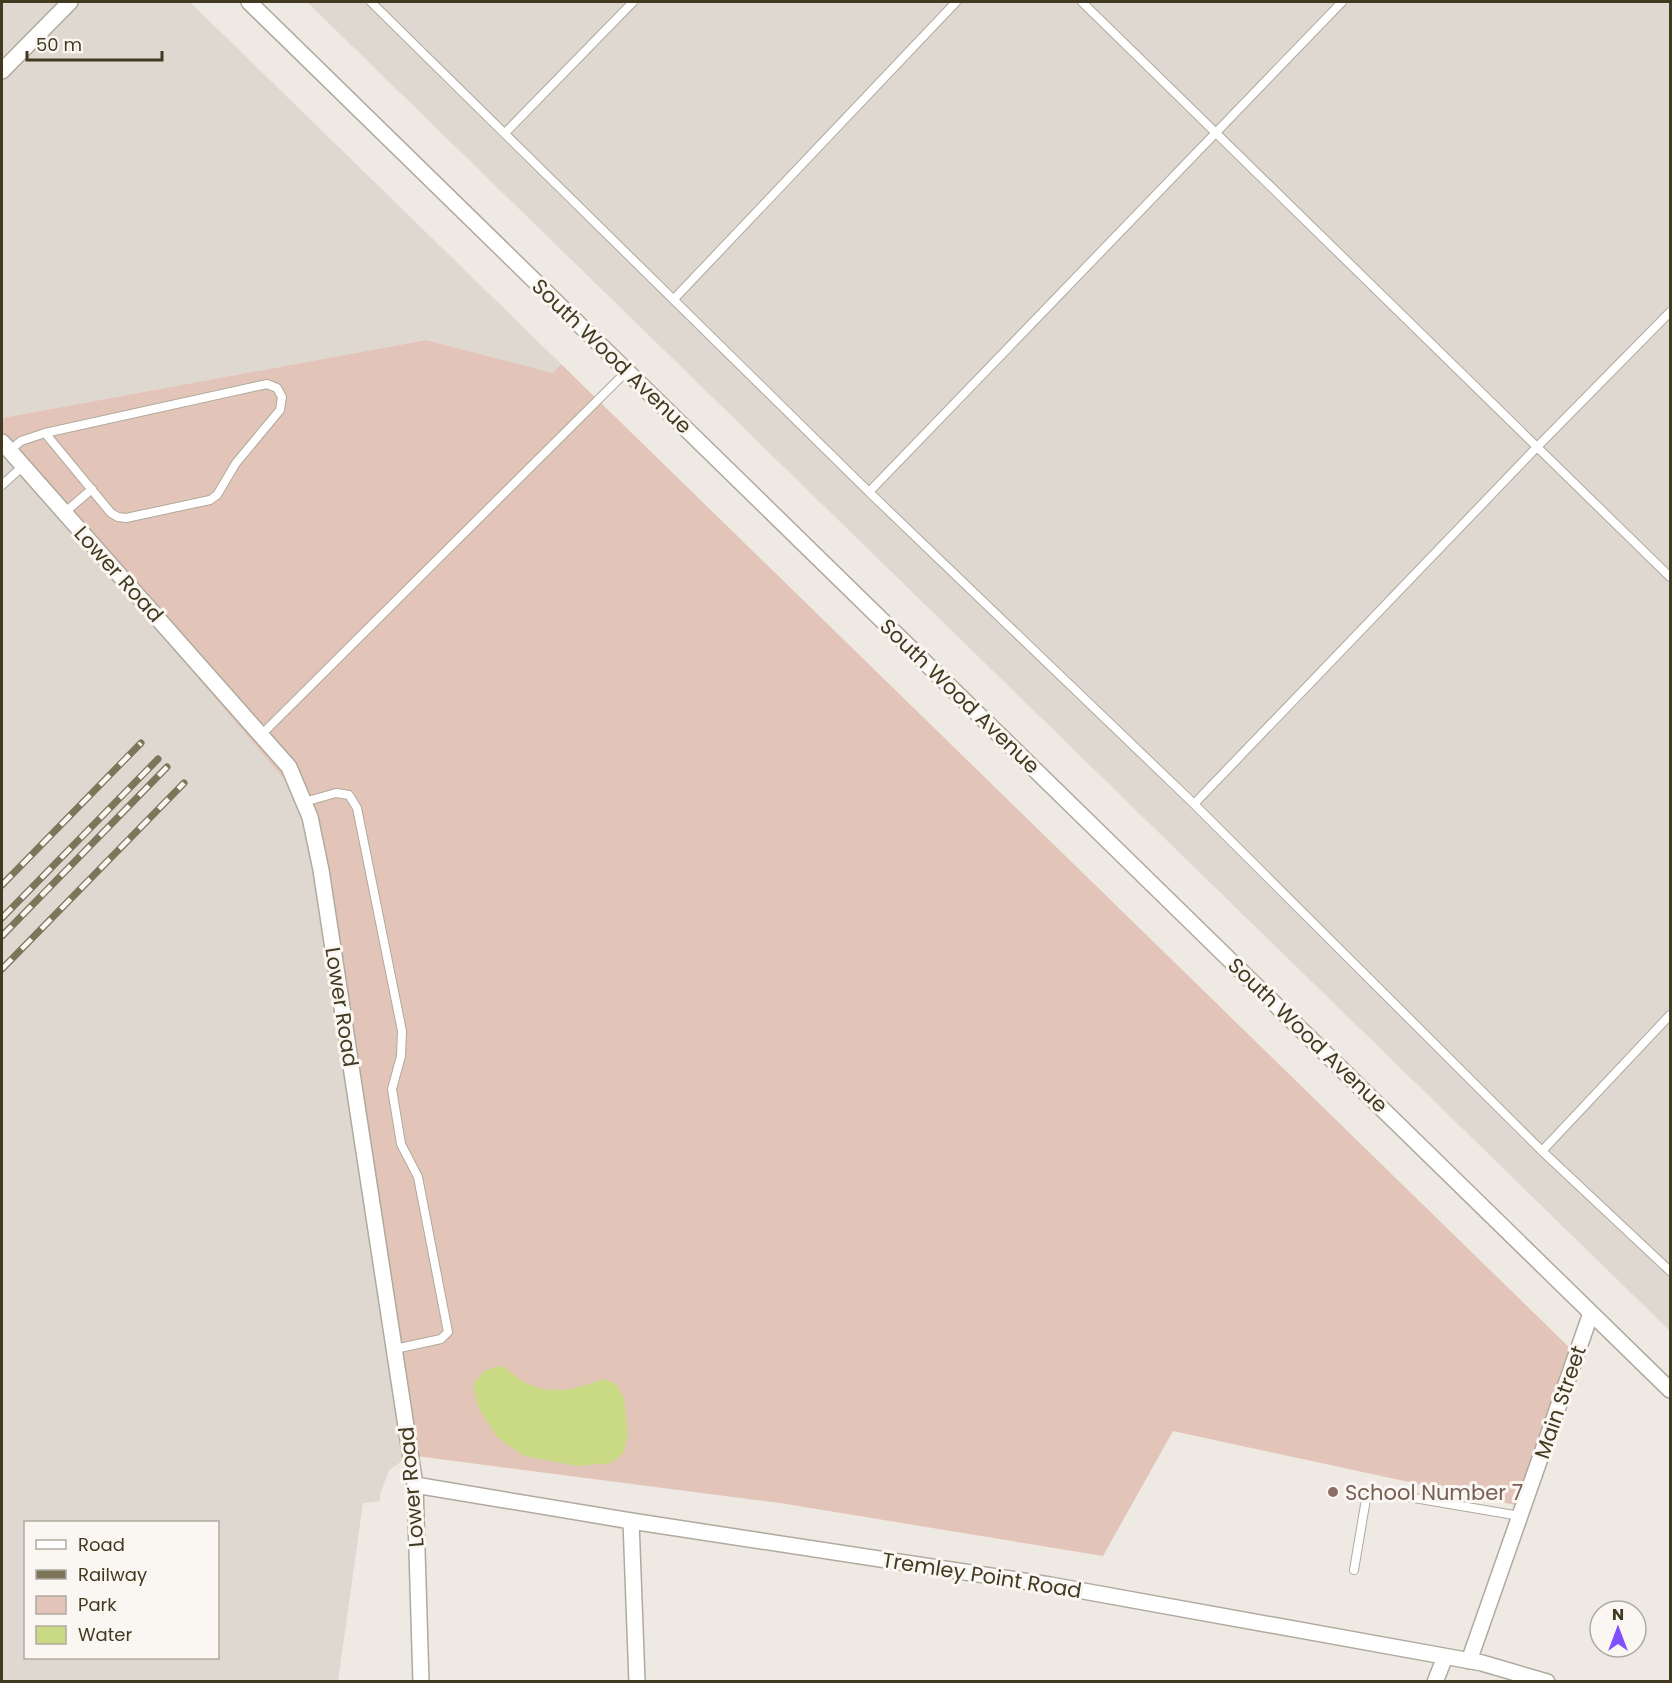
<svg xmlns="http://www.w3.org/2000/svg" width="1672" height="1683" viewBox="0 0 1672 1683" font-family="Poppins,sans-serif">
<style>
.built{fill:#ded8d0;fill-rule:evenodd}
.green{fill:#e2c5b8}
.water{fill:#cada84}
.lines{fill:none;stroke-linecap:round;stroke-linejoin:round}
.service-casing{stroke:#b0aa9c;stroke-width:10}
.minor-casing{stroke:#b0aa9c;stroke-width:18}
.service{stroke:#fff;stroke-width:8}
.minor{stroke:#fff;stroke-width:15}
.rail-casing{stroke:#7d755a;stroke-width:7}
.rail{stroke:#faf7f3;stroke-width:4.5;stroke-dasharray:14;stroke-linecap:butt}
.education-dot{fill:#8d6e63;stroke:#faf7f3;stroke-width:2}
.labels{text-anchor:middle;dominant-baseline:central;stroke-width:6;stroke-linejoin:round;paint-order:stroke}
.street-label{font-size:21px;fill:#423a20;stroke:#faf7f3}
.education-label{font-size:21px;fill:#785e54;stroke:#faf7f3;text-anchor:start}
</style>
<rect width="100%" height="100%" fill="#eee9e2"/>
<path class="built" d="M2,2H190L561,364L553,373L426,340L2,418Z
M307,2H1670V1331Z
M2,449L307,806L411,1455L389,1470L380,1495V1501L363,1503L338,1681H2ZM26,1522H218V1658H26Z"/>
<path class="green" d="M426,340L553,373L561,364L1574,1352L1520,1506L1173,1431L1103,1556L780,1503L416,1456L307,806L2,449V418Z"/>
<path class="water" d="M499,1366C510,1369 516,1378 526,1383C553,1396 577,1389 603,1379L615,1383L624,1398L628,1434L624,1452L611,1463L577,1466L524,1456L497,1437L479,1409L473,1385L484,1371Z"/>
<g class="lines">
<defs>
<path id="service" d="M371,2L869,492
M1082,2L1670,577
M1342,2L869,492L1191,801L1542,1151L1670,1015
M505,133L633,2
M674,299L956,2
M9,451L21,441L45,433L267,384L277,388L282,397L280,410L236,463L217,495L210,500L126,518L118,517L111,513L45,433
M2,485L23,466
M64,513L92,489
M261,735L627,371
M304,802L336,793L349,795L357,808L402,1031L401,1056L392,1089L401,1144L418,1177L448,1332L441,1339L395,1349
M1194,804L1538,446L1670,312
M1542,1151L1670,1271
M1354,1570L1366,1499L1373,1491L1520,1516"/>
<path id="minor" d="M249,2L1670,1390
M2,71L70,2
M2,442L289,767L310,817L321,870L415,1485L421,1682
M415,1485L631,1521L1050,1585L1482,1663L1547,1682
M631,1521L637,1682
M1469,1661L1591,1313
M1435,1682L1445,1657"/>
</defs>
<use href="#service" class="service-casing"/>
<use href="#minor" class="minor-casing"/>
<use href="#service" class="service"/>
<use href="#minor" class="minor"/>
<defs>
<path id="rail" d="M2,885L141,743
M2,918L158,759
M2,936L167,767
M2,969L184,783"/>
</defs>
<use href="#rail" class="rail-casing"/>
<use href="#rail" class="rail"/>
</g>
<circle class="education-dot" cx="1333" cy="1492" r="6"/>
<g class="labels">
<g class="street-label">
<text transform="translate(612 356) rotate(44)">South Wood Avenue</text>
<text transform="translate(119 574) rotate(48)">Lower Road</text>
<text transform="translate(960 696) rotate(44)">South Wood Avenue</text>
<text transform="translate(342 1007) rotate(81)">Lower Road</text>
<text transform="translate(1308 1035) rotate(44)">South Wood Avenue</text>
<text transform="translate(1560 1402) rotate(-71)">Main Street</text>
<text transform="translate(411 1487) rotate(-95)">Lower Road</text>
<text transform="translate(982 1575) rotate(9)">Tremley Point Road</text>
</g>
<g class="education-label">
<text x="1345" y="1492">School Number 7</text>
</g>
</g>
<rect width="1672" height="1683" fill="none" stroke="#423a20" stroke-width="6"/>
<rect x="24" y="1521" width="195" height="138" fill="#faf7f3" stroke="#b0ab9f" stroke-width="1.5"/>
<rect x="36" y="1540" width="30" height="9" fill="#ffffff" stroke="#b0ab9f" stroke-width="1.5"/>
<text x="78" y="1551" font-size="18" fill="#423a20">Road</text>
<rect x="36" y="1570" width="30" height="9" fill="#7d755a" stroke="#b0ab9f" stroke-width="1.5"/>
<text x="78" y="1581" font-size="18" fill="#423a20">Railway</text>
<rect x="36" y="1596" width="30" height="18" fill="#e2c5b8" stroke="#b0ab9f" stroke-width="1.5"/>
<text x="78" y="1611" font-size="18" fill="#423a20">Park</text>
<rect x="36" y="1626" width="30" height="18" fill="#cada84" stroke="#b0ab9f" stroke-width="1.5"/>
<text x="78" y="1641" font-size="18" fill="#423a20">Water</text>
<g transform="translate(1618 1629)"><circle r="28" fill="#faf7f3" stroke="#b0ab9f" stroke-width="1.5"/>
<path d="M0-4.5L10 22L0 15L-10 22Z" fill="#804fff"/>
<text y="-9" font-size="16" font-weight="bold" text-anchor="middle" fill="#423a20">N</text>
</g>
<path d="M27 51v9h135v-9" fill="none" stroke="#423a20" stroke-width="3"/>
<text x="36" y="51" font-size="18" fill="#423a20" stroke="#faf7f3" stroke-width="4.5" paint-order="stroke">50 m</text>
</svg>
